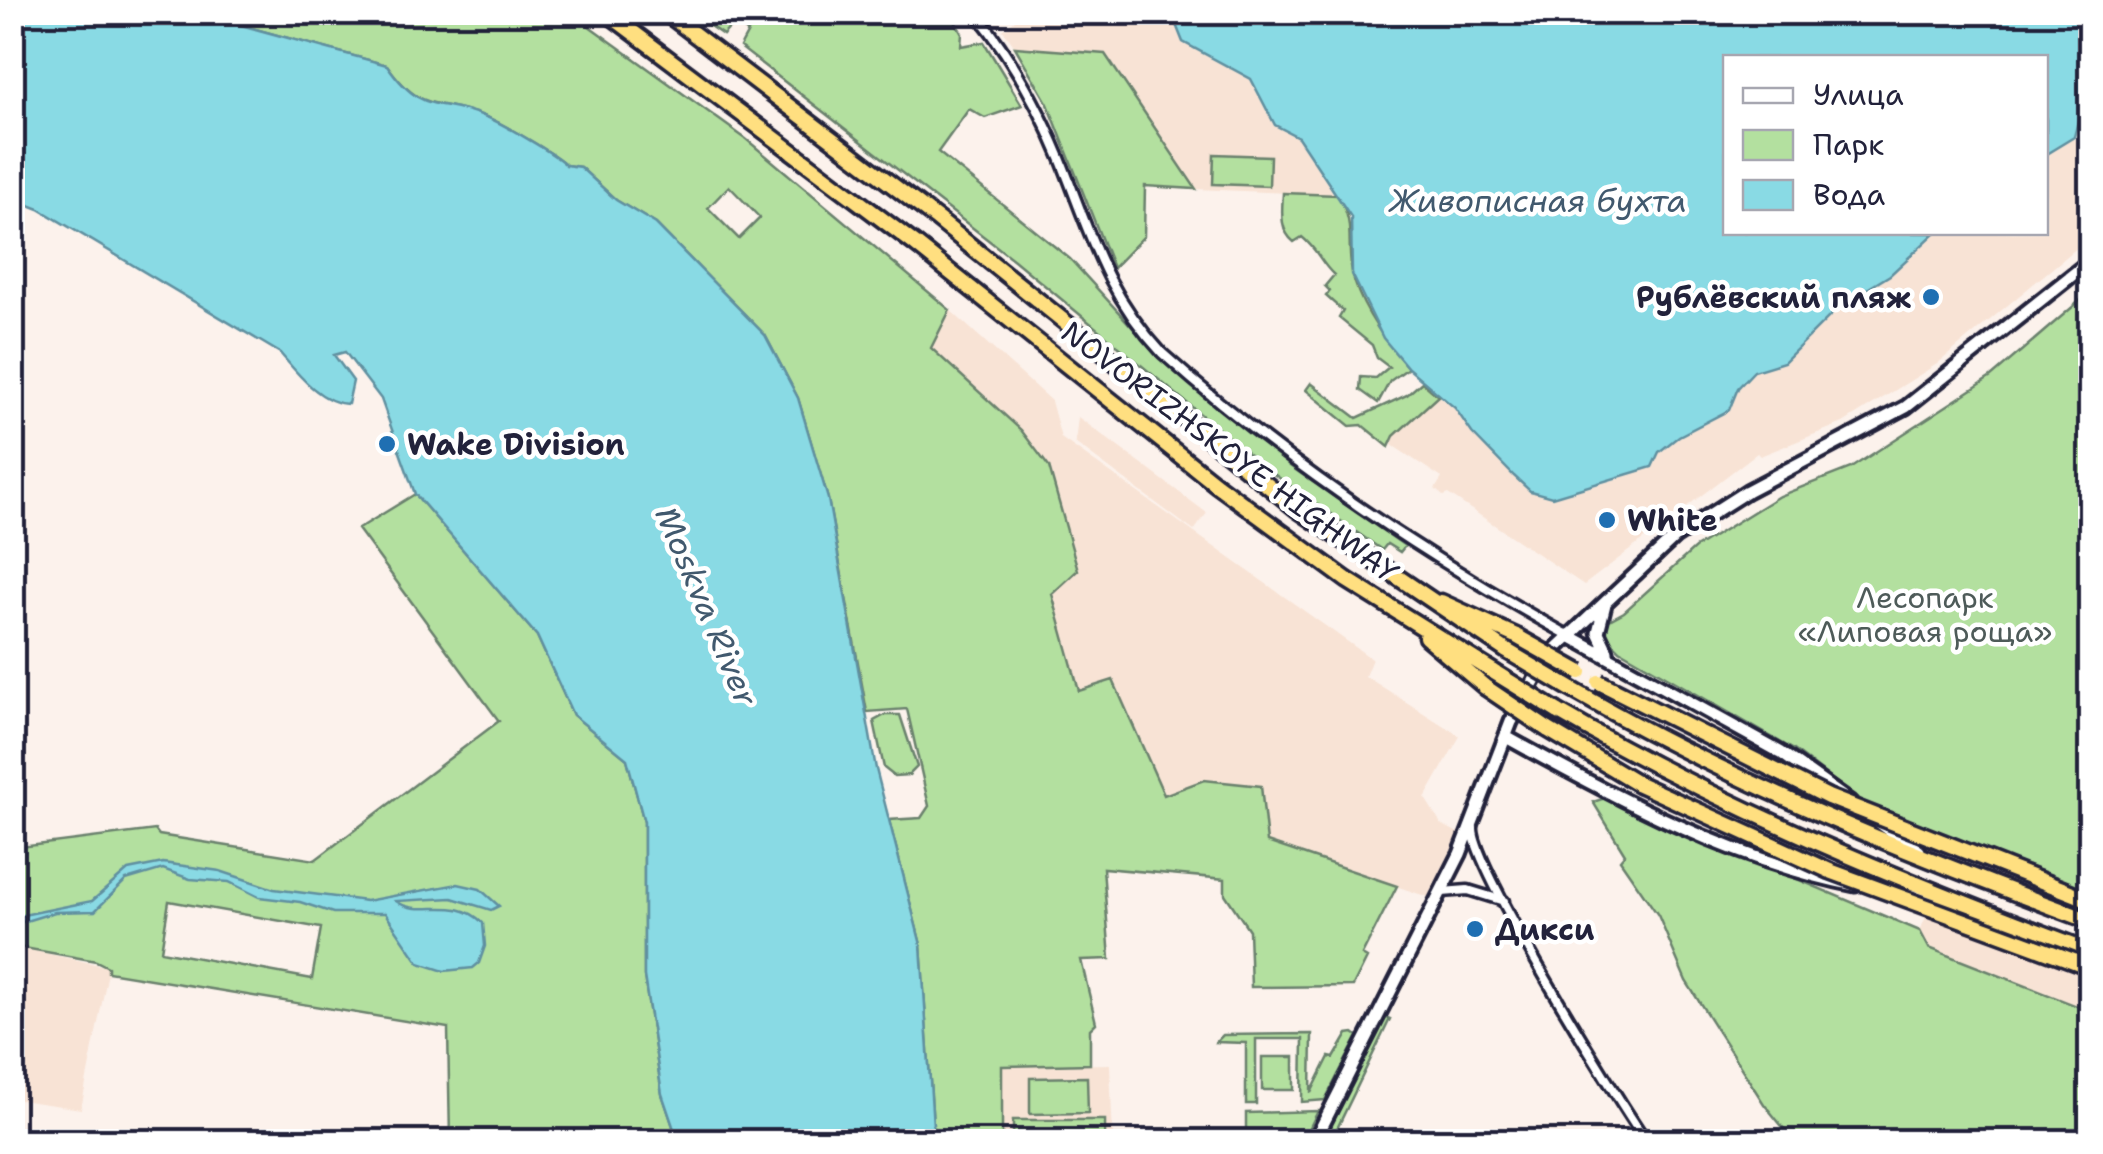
<svg xmlns="http://www.w3.org/2000/svg" width="2103" height="1154" viewBox="0 0 2103 1154" font-family="'Shantell Sans',sans-serif">
<style>
.built{fill:#f8e3d5}
.green{fill:#b3e09f;stroke:#6a816d;stroke-width:2.5;fill-rule:evenodd}
.water{fill:#89dae4;stroke:#6090a0;stroke-width:2.5}
.lines{fill:none;stroke-linecap:round;stroke-linejoin:round}
.street-casing{stroke:#22223b;stroke-width:15}
.secondary-casing{stroke:#22223b;stroke-width:19}
.highway-casing{stroke:#22223b;stroke-width:21}
.street{stroke:#fff;stroke-width:8}
.secondary{stroke:#fff;stroke-width:11}
.highway{stroke:#ffdf80;stroke-width:14}
.highway-bridge-casing{stroke:#22223b;stroke-width:21;stroke-linecap:butt}
.highway-bridge{stroke:#ffdf80;stroke-width:14}
.poi-dot{fill:#1f6fb2;stroke:#fff;stroke-width:4}
.labels{text-anchor:middle;dominant-baseline:central;stroke-width:9;stroke-linejoin:round;paint-order:stroke}
.poi-label{font-size:30px;font-weight:bold;fill:#22223b;stroke:#fff;text-anchor:start}
.street-label{font-size:30px;fill:#22223b;stroke:#fff}
.park-label{font-size:30px;fill:#4e5b59;stroke:#fff}
.water-label{font-size:32px;font-style:italic;fill:#41596e;stroke:#fff}
</style>
<rect width="100%" height="100%" fill="#fcf2ec"/>
<filter id="ink" filterUnits="userSpaceOnUse"><feTurbulence type="fractalNoise" baseFrequency=".01" numOctaves="2"/><feDisplacementMap in="SourceGraphic" scale="20" xChannelSelector="R" yChannelSelector="G"/><feConvolveMatrix kernelMatrix="1 2 1 2 8 2 1 2 1" color-interpolation-filters="sRGB"/></filter>
<g filter="url(#ink)">
<path class="built" d="M1023,13H1171L1183,42L1251,79L1275,125L1298,137L1338,195L1196,189L1106,54L1015,47L1003,30Z
M2074,137L2090,160V237L1937,364L1843,423L1760,456L1757,453L1584,585L1448,494L1443,496L1435,489L1442,478L1392,445L1394,436L1438,396L1455,408L1472,433L1530,491L1591,487L1652,467L1659,452L1679,436L1728,410L1738,388L1754,371L1784,362L1841,305L1890,275L1935,233L2046,232V154Z
M950,310L1051,401L1061,438L1372,659L1365,676L1460,736L1425,798L1441,824L1460,834L1428,897L1267,842L1204,780L1164,796L1113,680L1079,691L1051,594L931,348Z
M1078,417L1207,513L1194,531L1075,443Z
M1927,914L2090,973V1011L1929,948L1920,931Z
M12,946L109,967L81,1109L13,1099Z
M1110,1064L1113,1141L1002,1142V1066Z"/>
<path class="green" d="M197,13H571L746,139L950,310L931,348L1021,430L1049,467L1078,570L1052,594L1079,691L1113,680L1164,795L1204,780L1261,786L1267,842L1397,886L1362,955L1367,958L1353,986L1251,987L1249,930L1225,894V879L1103,868L1110,959L1081,960L1096,1023L1090,1029V1064L1002,1066V1141H934L921,945L889,820L921,818L929,806L907,709L867,712L828,499L798,398L765,335L656,224L616,200L580,167L566,165C557,155 500,122 486,117C437,96 424,117 387,65ZM729,186L760,218L739,239L708,208Z
M691,13H950L962,33L961,46L984,42L1022,105L985,118L969,109L938,152L1070,259L1155,352L1290,466L1405,546L1400,552L1387,544L1382,550L1268,470L1014,260L740,47L748,32L735,22L723,35Z
M1015,47L1105,54L1196,189L1145,186L1144,236L1113,268L1048,104Z
M1214,154L1270,156L1269,186L1213,184Z
M1283,193L1338,195C1356,225 1346,240 1352,272C1359,306 1386,342 1408,368L1390,381L1378,403L1360,390L1361,377L1376,378L1389,367L1377,358L1372,345L1339,318L1343,311L1326,296L1330,291L1325,286L1334,275C1319,261 1319,251 1302,237L1294,242C1279,230 1282,211 1283,193Z
M2090,292V893L1870,808L1794,750L1620,650L1607,637L1604,623L1624,612L1695,548L1779,496L1851,468L1991,377Z
M1422,382L1438,396L1394,436L1389,447L1362,425L1350,426L1306,390L1311,383L1357,418L1407,395Z
M415,494L537,636L573,715L627,759L644,822V976L662,1094L678,1141H450L448,1028L108,972V967L96,961L13,946L12,848L155,830L159,835L315,860L499,721L358,529ZM169,901L321,928L312,979L161,951Z
M885,715H900L917,767L909,775L894,776L884,768L874,721Z
M1605,798L1920,931L1929,948L2090,1011V1141H1794L1764,1104L1686,981L1658,915L1620,860L1625,854L1593,802Z
M1382,1016L1390,1019L1331,1141L1319,1142Z
M1354,1033L1358,1036L1325,1100L1302,1102L1303,1039H1256V1104H1246V1043L1216,1042L1223,1035L1312,1034L1311,1093L1329,1057L1334,1058L1348,1034Z
M1262,1057H1294V1090H1262Z
M1087,1077L1088,1113L1030,1114V1078Z
M1318,1111L1303,1141H1246V1113Z
M1013,1120H1105V1141H1013Z"/>
<path class="water" d="M13,12L197,13L387,65C424,118 437,96 486,117C500,122 557,155 566,165L580,167L616,200L656,224L765,335L798,398L828,499L876,769L921,945L934,1141H678L662,1094L644,976V822L627,759L573,715L537,636L415,494L381,399L345,352L334,355L353,381L348,404C320,403 297,373 280,353L39,209L13,199Z
M1171,12L2090,13V106L2080,113L2074,137L2046,154V58H1726V232L1935,233L1890,275L1841,305L1784,362L1754,371L1738,388L1729,410L1679,436L1659,452L1652,467L1552,497L1530,491L1514,476L1472,433L1455,408L1408,368L1383,338L1352,274L1351,217L1298,137L1275,125L1251,79L1183,42Z
M163,863L220,871L274,889L366,901L458,884L480,889L499,906L491,910L452,898L396,901C420,919 455,894 483,923L485,946L479,963L473,968L444,971L419,963L385,913H333L300,902L259,897L229,882L190,879L163,869L126,880L95,911L55,912L13,925V917L92,901L128,870Z"/>
<g class="lines">
<defs>
<path id="street" d="M975,12C1011,56 1039,107 1060,158C1090,233 1105,292 1162,353C1285,463 1423,555 1568,635
M1473,828C1471,864 1617,1099 1647,1142
M1442,892L1468,890L1504,901"/>
<path id="secondary" d="M1605,604L1598,632L1607,651
M1568,635L1780,752L1850,802
M1506,737C1614,797 1733,861 1855,885
M1873,818L1919,851
M1908,895L1949,901
M1314,1142L1460,854L1511,722L1548,656L1675,537L1747,491L1906,407L2090,261"/>
<path id="highway" d="M606,12L915,244L1217,485L1347,580L1494,672
M665,12L937,219L1297,509L1507,651
M1441,602L1516,636
M1426,637L1485,687
M1571,689C1736,785 1912,855 2090,921
M1557,711C1727,810 1907,883 2090,951
M1547,729L1639,784"/>
</defs>
<use href="#street" class="street-casing"/>
<use href="#secondary" class="secondary-casing"/>
<use href="#highway" class="highway-casing"/>
<use href="#street" class="street"/>
<use href="#secondary" class="secondary"/>
<use href="#highway" class="highway"/>
<defs>
<path id="highway-bridge" d="M1516,636L1580,672
M1507,651L1571,689
M1494,672L1557,711
M1599,682L1828,797L2090,900
M1485,687L1547,729
M1639,784L1830,871L2090,967"/>
</defs>
<use href="#highway-bridge" class="highway-bridge-casing"/>
<use href="#highway-bridge" class="highway-bridge"/>
</g>
</g>
<g class="poi-dot">
<circle cx="1931" cy="297" r="10"/>
<circle cx="387" cy="444" r="10"/>
<circle cx="1607" cy="520" r="10"/>
<circle cx="1475" cy="929" r="10"/>
</g>
<g class="labels">
<g class="poi-label">
<text x="1911" y="297" text-anchor="end">Рублёвский пляж</text>
<text x="407" y="444">Wake Division</text>
<text x="1627" y="520">White</text>
<text x="1495" y="929">Дикси</text>
</g>
<g class="street-label">
<text transform="translate(1230 452) rotate(37)">NOVORIZHSKOYE HIGHWAY</text>
</g>
<g class="park-label">
<text x="1925" y="597">Лесопарк<tspan x="1925" dy="34">«Липовая роща»</tspan></text>
</g>
<g class="water-label">
<text x="1538" y="200">Живописная бухта</text>
<text transform="translate(707 606) rotate(67)">Moskva River</text>
</g>
</g>
<rect width="2103" height="1154" fill="none" stroke="#fff" stroke-width="50"/>
<rect x="25" y="25" width="2053" height="1104" fill="none" stroke="#22223b" stroke-width="4" filter="url(#ink)"/>
<rect x="1723" y="55" width="325" height="180" fill="#ffffff" stroke="#a7a7b1" stroke-width="2.5"/>
<rect x="1743" y="88" width="50" height="15" fill="#ffffff" stroke="#a7a7b1" stroke-width="2.5"/>
<text x="1813" y="105" font-size="30" fill="#22223b">Улица</text>
<rect x="1743" y="130" width="50" height="30" fill="#b3e09f" stroke="#a7a7b1" stroke-width="2.5"/>
<text x="1813" y="155" font-size="30" fill="#22223b">Парк</text>
<rect x="1743" y="180" width="50" height="30" fill="#89dae4" stroke="#a7a7b1" stroke-width="2.5"/>
<text x="1813" y="205" font-size="30" fill="#22223b">Вода</text>
</svg>
